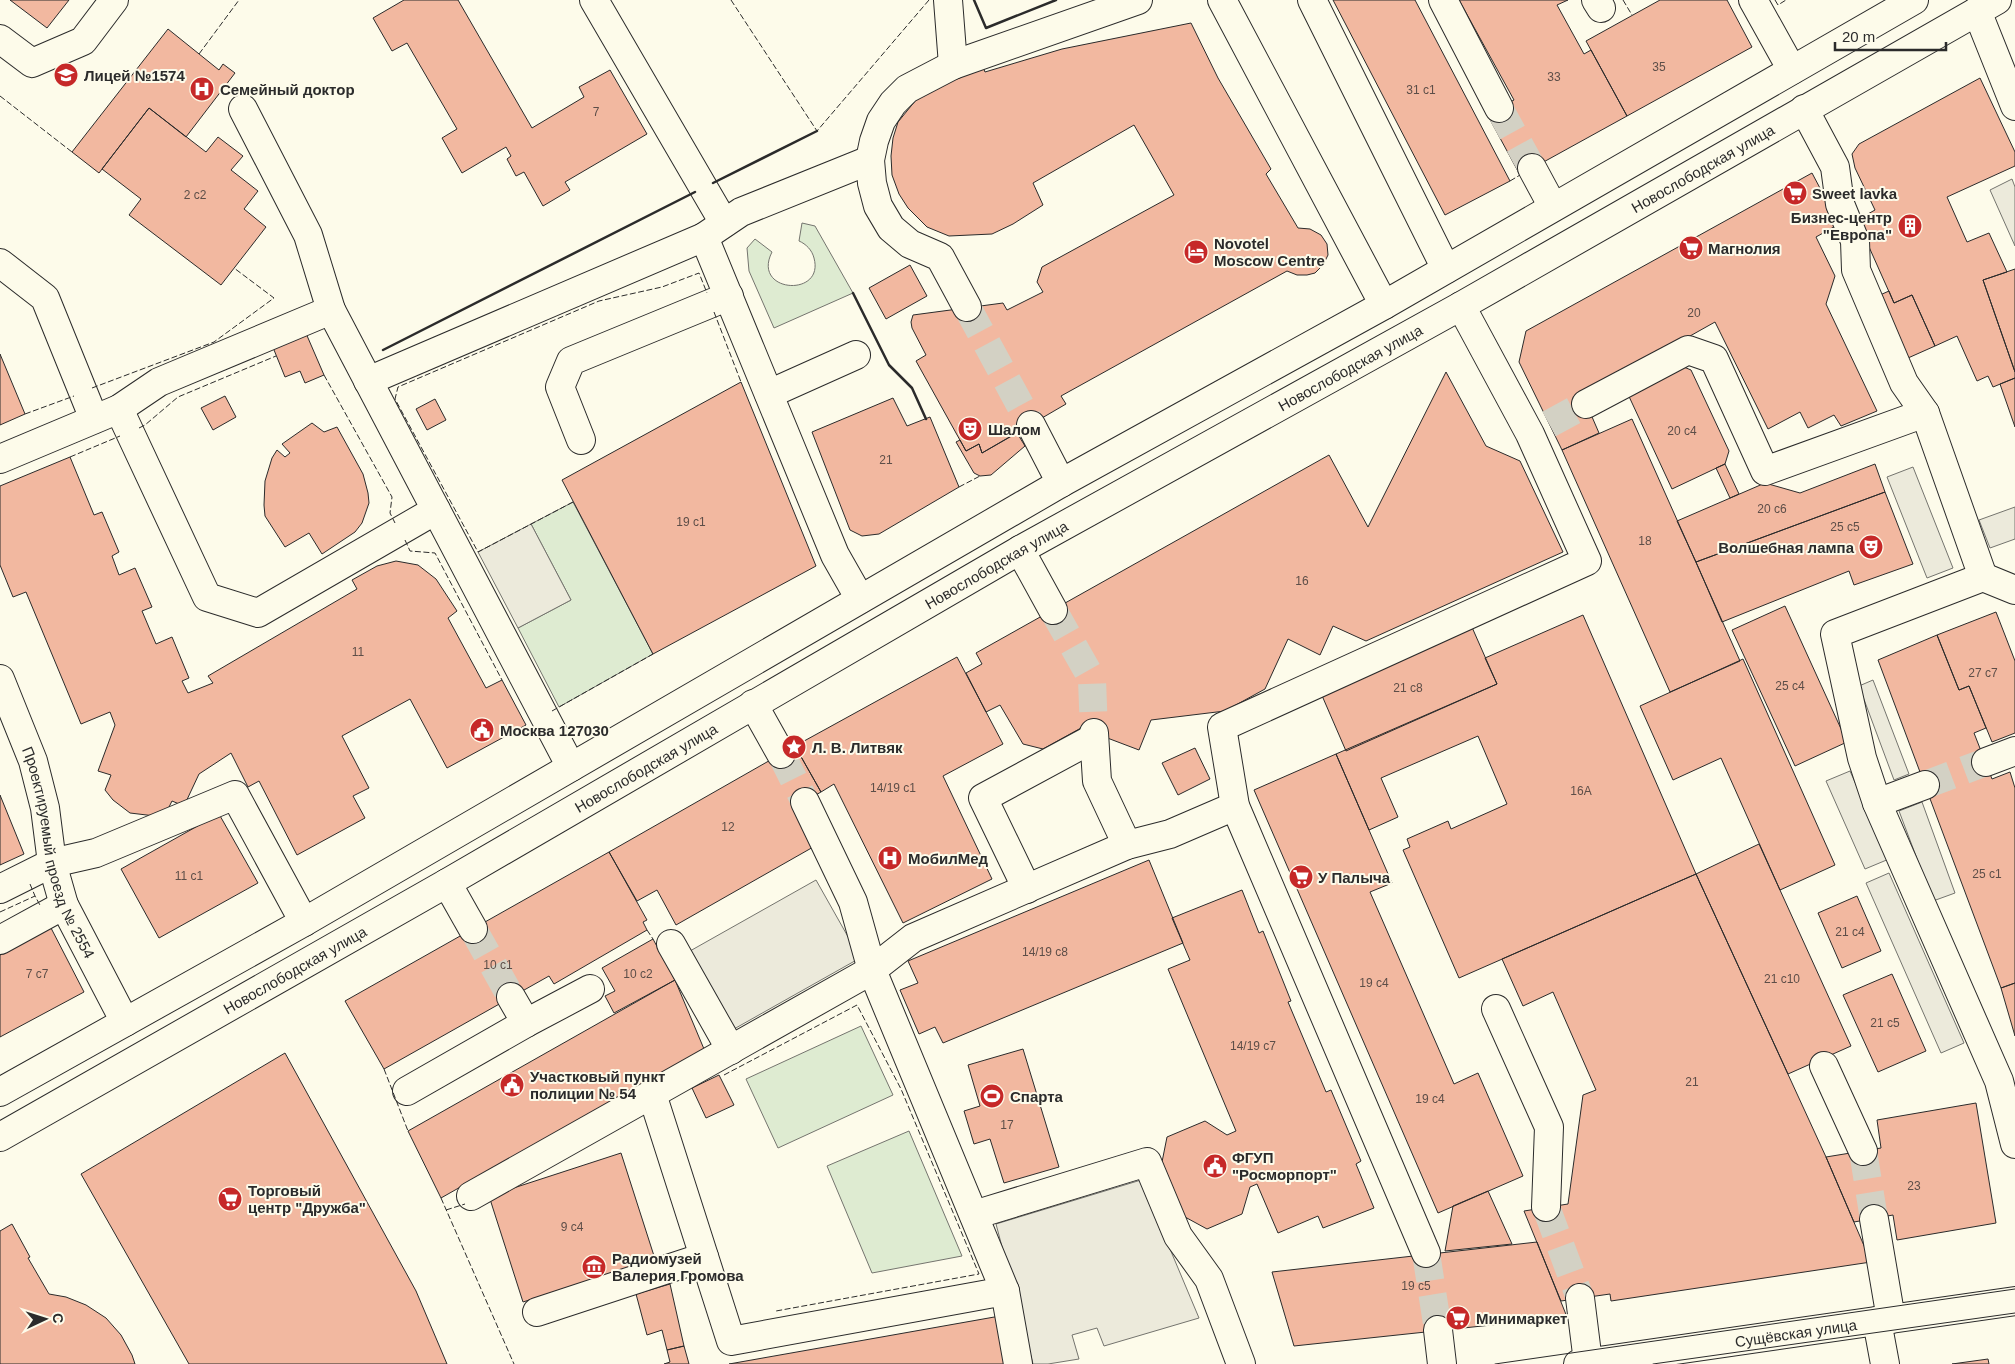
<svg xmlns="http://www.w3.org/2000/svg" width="2015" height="1364" viewBox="0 0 2015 1364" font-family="Helvetica,sans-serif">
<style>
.green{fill:#deebd1;stroke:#74746e}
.parking{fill:#eceadb;stroke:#74746e}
.building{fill:#f2b8a0;stroke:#2b2b2b}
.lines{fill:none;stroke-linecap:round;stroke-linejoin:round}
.minor-tunnel{stroke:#d3d1c4;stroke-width:28;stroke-dasharray:28 14;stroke-linecap:butt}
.minor-casing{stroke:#2b2b2b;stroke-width:30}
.major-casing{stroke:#2b2b2b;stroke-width:30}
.minor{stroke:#fdfbea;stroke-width:28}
.major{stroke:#fdfbea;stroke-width:28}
.tram{stroke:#2b2b2b;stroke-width:1}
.fence{stroke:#2b2b2b;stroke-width:1;stroke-dasharray:6 2.5;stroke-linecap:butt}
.wall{stroke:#2b2b2b;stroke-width:2.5}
.labels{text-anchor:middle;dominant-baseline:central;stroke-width:4;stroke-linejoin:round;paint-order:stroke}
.number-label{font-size:12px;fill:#5d4e48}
.poi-label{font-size:15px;font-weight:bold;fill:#2b2b2b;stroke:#fdfbea;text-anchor:start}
.street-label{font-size:15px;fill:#2b2b2b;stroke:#fdfbea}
</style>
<rect width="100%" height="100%" fill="#fdfbea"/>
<path class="green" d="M802,223L815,226L853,293L774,328L749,271L747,248L755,239L772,252C751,293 825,298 814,258C812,250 806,244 799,241Z
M573,502L653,654L559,707L518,628L571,600L531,524Z
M861,1026L893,1095L778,1148L746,1079Z
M909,1131L962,1256L872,1273L827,1166Z"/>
<path class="parking" d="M2012,179L2015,187V246L1990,190Z
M1913,467L1953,568L1927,578L1887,477Z
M2015,507V539L1990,548L1979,520Z
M531,524L571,600L518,628L478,552Z
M1873,680L1909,774L1894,780L1859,686Z
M1850,771L1889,859L1865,869L1826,781Z
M1922,802L1955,893L1933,901L1899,811Z
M1889,873L1964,1043L1941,1053L1866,883Z
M816,880L860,958L734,1029L690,951Z
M1141,1180L1199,1318L1104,1346L1097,1328L1072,1335L1079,1359L1048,1364H1033L996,1224Z"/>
<path class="building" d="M10,0H69L47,28Z
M404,0H458L532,128L584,97L579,87L610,70L647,134L565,182L570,190L543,206L524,172L516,176L507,159L511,156L506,147L462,173L442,138L457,129L407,43L392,51L373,18Z
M1333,0H1415L1510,181L1445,215Z
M1459,0H1568L1557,5L1584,54L1591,50L1627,116L1520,175L1487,114L1514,100Z
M1660,0H1727L1752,47L1627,116L1586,41Z
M1191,23L1218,78L1271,169L1266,174L1298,228L1310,229L1321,235L1327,244L1328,255L1323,265L1315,273L1307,275H1297L1287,271L1061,396L1066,404L982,453L979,444L966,451L916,361L926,355L912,328L911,322L913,315L1003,303L1007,310L1043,292L1037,282L1042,267L1174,195L1134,125L1033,183L1043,205L1013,224L992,234L949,236L927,227L908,208L899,194L892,175L891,156L893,138L898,122L920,95L983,67L985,72L1062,49Z
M168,29L219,70L223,64L235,73L186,137L149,108L99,173L72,152Z
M1980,78L2015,152V166L1947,197L1967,242L1989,233L2007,272L1983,280L2015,372V378L1993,387L1988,376L1977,381L1957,336L1935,346L1912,295L1894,303L1857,220L1875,210L1855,168L1852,154L1859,144Z
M149,108L206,152L218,137L243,156L231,170L258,191L244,209L266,227L221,285L129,215L141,199L102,169Z
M1812,173L1839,224L1816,237L1835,276L1826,304L1877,411L1841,426L1834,415L1808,428L1800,412L1768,429L1715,322L1583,396L1599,433L1562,450L1519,362L1526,331Z
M910,265L927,296L886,319L869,288Z
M2015,269V372L1983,280Z
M1889,291L1894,303L1912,295L1935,346L1908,358L1880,295Z
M305,331L324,375L305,383L300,371L285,377L272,345Z
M0,354L25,414L0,425Z
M1679,365L1691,370L1729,451L1725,464L1672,489L1626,390Z
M1446,372L1486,446L1520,461L1563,552L1366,641L1333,626L1320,655L1288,639L1265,689L1225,711L1151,720L1139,750L1081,728L1043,749L1023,744L1000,705L986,712L966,673L982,664L976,653L1329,455L1368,527Z
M2015,378V427L2000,384Z
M741,382L816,566L653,654L562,480Z
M225,396L236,417L213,430L201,408Z
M893,398L907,426L930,417L959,487L879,534L862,536L850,530L812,432Z
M435,399L446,420L427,430L416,409Z
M1632,419L1740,661L1670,692L1562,450Z
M312,423L324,432L337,427L363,474L368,493L369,503L362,523L355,532L322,554L309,533L285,547L265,516L264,505L265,481L272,458L277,450L285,457L290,453L282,444Z
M1017,433L1025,446L991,475L980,476L974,473L956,442L960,440L966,451L979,444L982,453Z
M70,457L94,515L102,512L119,552L112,556L119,575L135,568L152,607L142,611L156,644L172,637L189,678L182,681L188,693L213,683L208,676L357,589L352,580L377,566L396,561L418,565L436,579L457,611L448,618L486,688L502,680L526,725L447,768L410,699L342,736L369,788L353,796L365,818L297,855L259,781L248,787L231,753L199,774L184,806L172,801L165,815L155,816L130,813L113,800L105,790L111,775L98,771L115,725L110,712L81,724L26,592L13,597L0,565V486Z
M1725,464L1739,494L1730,498L1716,468Z
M1875,464L1885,492L1696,562L1677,521L1765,483L1800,493Z
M1885,492L1913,564L1854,585L1849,571L1722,622L1696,562Z
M1785,606L1847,742L1795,766L1732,630Z
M1996,612L2015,661V733L1992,742L1969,686L1959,690L1937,635Z
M1583,615L1696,874L1459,978L1403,850L1410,847L1407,839L1448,821L1451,829L1507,804L1478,736L1381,778L1398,817L1369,830L1336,754L1497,684L1485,658Z
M1471,625L1497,684L1346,751L1320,691Z
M1937,635L1959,690L1969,686L1986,728L1974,733L1992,779L2010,772L2015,788V983L2001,988L1878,660Z
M957,657L1003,744L943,776L992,879L903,923L834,784L821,792L795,746Z
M1743,659L1835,865L1780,890L1721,758L1673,780L1640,706Z
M795,746L821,792L793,808L815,846L676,925L657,890L637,901L609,852Z
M1195,748L1210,779L1178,795L1162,763Z
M1336,754L1392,883L1370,892L1454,1084L1478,1073L1523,1176L1438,1213L1254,790Z
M0,795L24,854L0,865Z
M219,814L258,883L159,938L121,869Z
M1759,844L1851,1046L1788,1074L1696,874Z
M609,852L647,920L643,922L647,930L554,984L549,976L384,1069L345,1001Z
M1149,860L1183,943L943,1043L935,1027L919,1034L900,990L918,983L908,961Z
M1696,874L1826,1157L1871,1262L1611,1301L1610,1294L1561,1301L1524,1211L1568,1204L1583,1095L1596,1090L1553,992L1523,1006L1502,959Z
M1242,890L1259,933L1263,931L1291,1001L1288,1002L1326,1092L1331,1090L1361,1161L1356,1164L1374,1208L1323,1228L1318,1216L1278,1233L1257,1184L1250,1187L1242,1214L1207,1229L1185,1217L1162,1162L1167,1137L1205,1121L1227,1135L1236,1131L1168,969L1190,960L1172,918Z
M1857,896L1881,951L1842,968L1818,913Z
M51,928L84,992L0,1037V955Z
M653,939L675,980L614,1013L605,996L615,991L602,968Z
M1892,974L1926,1051L1878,1072L1843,995Z
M675,980L704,1049L441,1198L408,1131Z
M2015,983V1036L2001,988Z
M1023,1049L1059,1167L1004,1183L990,1139L974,1144L964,1111L980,1106L968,1065Z
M285,1053L416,1291L447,1364H189L81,1174Z
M719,1075L734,1105L706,1118L692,1088Z
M1976,1103L1996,1223L1897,1240L1893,1215L1854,1222L1826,1157L1881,1148L1877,1120Z
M621,1153L655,1259L523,1302L489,1196Z
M1488,1191L1512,1244L1445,1251L1453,1206Z
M12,1224L30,1257L28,1258L49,1294L66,1297L86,1305L106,1318L121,1335L132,1355L135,1364H0V1231Z
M1537,1242L1567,1317L1294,1346L1272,1272Z
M670,1284L684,1346L667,1350L662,1330L647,1335L636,1294Z
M1000,1316L1008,1364H729L859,1341Z
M684,1346L689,1364H664L670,1362L667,1350Z
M1988,1359L1989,1364H1952Z"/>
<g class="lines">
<path class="minor-tunnel" d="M1499,108L1532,168
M967,307L1031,425
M1549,424L1586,404
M1053,610L1092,679L1094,733
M781,754L805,802
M1925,785L1986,762
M473,929L511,997
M1863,1151L1874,1219
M1546,1207L1580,1298
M1426,1253L1438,1330"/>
<defs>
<g id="minor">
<path d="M594,0L724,223"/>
<path d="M948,0L953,65"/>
<path d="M1222,0L1384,305"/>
<path d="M1312,0L1446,269"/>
<path d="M1443,0L1499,108"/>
<path d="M1596,0L1601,8"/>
<path d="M1753,0L1792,70"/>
<path d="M1977,11L2015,106"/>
<path d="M0,39L32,63L83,41L114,0"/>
<path d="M243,109L308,235L331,310"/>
<path d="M1804,109L1835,167L1840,204L1855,241L1856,270L1904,383L1925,413L1983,577L1835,634L1862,758L1877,803L1999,1081L2015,1144"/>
<path d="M1532,168L1553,207"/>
<path d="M0,263L45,298L94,419"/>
<path d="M967,307L940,257L910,244L891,228L878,206L872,183L870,160L874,141L881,121L893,103L907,89L953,65L1138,0"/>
<path d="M368,381L704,237"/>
<path d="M769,394L856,355"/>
<path d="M1586,404L1688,350L1714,359L1765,471L1925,413"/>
<path d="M119,409L207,597L258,613L436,510"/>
<path d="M1031,425L1061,483"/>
<path d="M581,440L560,387L571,361L729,296"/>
<path d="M0,459L119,409L159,382L331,310L571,767"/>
<path d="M1020,550L1053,610"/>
<path d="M1983,577L2015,590"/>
<path d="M860,599L835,555L704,237L741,212L870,160"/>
<path id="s1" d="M0,679L33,761L45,808L52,863L64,905L125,1022"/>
<path d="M753,704L781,754"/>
<path d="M1094,733L1097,781L1127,845"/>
<path d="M1986,762L2015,751"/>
<path d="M805,802L853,902L872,970L1005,1291L1018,1364"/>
<path d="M1877,803L1925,785"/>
<path d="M447,883L473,929"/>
<path d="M0,889L52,863L96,853L235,795L304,922"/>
<path d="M1027,889L983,798L1094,738"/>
<path d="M0,940L64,905"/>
<path d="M671,944L731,1050"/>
<path d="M1496,1009L1549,1127L1546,1207"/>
<path d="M526,1023L590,989"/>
<path d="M1824,1066L1863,1151"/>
<path d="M407,1091L526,1023L511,997"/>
<path d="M652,1094L731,1341L1005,1291"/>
<path d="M471,1196L872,970L913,938L1127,845L1170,834L1235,806"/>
<path d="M974,1215L1147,1162L1178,1236L1209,1279L1241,1364"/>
<path d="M1874,1219L1891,1319"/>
<path d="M1426,1253L1235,806L1222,727L1587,561L1530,434L1461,306"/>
<path d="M1580,1298L1588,1362"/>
<path d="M537,1312L704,1257"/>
<path d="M1877,1321L1885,1364"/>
<path d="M1438,1330L1442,1364"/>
<path id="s2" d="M1578,1364L2015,1301"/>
</g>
<g id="major">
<path d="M0,1092L304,922L1061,483L1384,305L1914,0"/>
<path id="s3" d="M0,1137L447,883L1020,550L1461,306L1997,0"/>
</g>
</defs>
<use href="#minor" class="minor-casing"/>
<use href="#major" class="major-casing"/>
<use href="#minor" class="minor"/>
<use href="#major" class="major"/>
<path class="tram" d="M1495,1364L2015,1289
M1653,1364L2015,1313"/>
<path class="fence" d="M731,0L817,131L929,0
M1623,0L1632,15
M1775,0L1778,5L1786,0
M199,54L239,0
M0,96L72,152
M1510,181L1520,175
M714,312L741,382
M324,375L392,497L390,513L395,523
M92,388L214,342L274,298L234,268
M25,414L74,396
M139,428L145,425L178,397L276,356
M70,457L120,436
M959,487L980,476
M573,502L478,552L395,399L398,387L599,301L662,287L699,273L707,293
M405,540L410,551L435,553L502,680
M552,711L653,654
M30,884L35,896
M0,912L35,896L41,907
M647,930L653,939
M384,1069L408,1131
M724,1075L857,1005L901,1089L979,1274L776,1311
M441,1198L514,1364
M446,1210L465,1204"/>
<path class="wall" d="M974,0L986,28L1056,0
M713,183L817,131
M853,293L889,365L912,388L926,419
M383,350L695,192"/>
</g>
<defs>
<symbol id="school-disc" viewBox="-11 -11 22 22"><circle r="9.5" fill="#c62828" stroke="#fdfbea"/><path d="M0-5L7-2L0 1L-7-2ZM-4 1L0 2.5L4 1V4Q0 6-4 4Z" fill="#fff"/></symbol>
<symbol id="hospital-disc" viewBox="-11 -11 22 22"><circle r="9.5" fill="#c62828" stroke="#fdfbea"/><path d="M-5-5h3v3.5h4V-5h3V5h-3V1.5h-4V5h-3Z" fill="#fff"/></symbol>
<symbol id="supermarket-disc" viewBox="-11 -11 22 22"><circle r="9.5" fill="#c62828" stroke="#fdfbea"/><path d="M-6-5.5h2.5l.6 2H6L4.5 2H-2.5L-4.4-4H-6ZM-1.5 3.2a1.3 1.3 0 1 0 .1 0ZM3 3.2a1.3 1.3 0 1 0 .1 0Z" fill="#fff"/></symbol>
<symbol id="building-disc" viewBox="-11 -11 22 22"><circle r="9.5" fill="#c62828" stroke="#fdfbea"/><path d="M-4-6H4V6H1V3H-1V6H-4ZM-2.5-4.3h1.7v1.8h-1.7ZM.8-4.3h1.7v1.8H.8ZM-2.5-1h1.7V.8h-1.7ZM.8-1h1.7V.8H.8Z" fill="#fff"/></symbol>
<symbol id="hotel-disc" viewBox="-11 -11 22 22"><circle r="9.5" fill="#c62828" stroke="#fdfbea"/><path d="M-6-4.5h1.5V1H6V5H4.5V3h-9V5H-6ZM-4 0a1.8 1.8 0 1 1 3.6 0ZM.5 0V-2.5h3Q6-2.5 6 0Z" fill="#fff"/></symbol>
<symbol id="theatre-disc" viewBox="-11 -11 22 22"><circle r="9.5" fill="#c62828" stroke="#fdfbea"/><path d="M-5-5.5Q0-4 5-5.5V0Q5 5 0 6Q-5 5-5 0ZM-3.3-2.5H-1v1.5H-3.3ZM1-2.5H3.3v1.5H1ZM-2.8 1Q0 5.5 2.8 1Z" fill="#fff"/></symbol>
<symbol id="civic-disc" viewBox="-11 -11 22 22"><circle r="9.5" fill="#c62828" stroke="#fdfbea"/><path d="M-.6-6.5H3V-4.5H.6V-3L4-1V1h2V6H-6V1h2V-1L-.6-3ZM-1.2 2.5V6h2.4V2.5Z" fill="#fff"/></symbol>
<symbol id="sight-disc" viewBox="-11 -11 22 22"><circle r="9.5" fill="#c62828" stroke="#fdfbea"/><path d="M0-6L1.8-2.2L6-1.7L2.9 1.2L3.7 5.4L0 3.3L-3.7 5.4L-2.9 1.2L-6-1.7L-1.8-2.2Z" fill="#fff"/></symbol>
<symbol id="stadium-disc" viewBox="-11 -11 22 22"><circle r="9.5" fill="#c62828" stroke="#fdfbea"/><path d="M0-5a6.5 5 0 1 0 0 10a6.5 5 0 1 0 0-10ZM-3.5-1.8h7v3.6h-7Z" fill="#fff"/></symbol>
<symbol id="museum-disc" viewBox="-11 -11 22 22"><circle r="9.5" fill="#c62828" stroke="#fdfbea"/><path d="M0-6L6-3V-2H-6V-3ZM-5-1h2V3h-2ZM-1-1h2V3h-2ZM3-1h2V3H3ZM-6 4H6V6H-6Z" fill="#fff"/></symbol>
</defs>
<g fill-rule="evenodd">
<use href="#school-disc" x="52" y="61" width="28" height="28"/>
<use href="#hospital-disc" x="188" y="75" width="28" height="28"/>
<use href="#supermarket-disc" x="1781" y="179" width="28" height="28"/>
<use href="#building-disc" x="1896" y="212" width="28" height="28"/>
<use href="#supermarket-disc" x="1677" y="234" width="28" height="28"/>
<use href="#hotel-disc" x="1182" y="238" width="28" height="28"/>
<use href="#theatre-disc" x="956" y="415" width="28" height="28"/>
<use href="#theatre-disc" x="1857" y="533" width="28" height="28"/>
<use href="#civic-disc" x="468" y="716" width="28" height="28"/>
<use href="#sight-disc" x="780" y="733" width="28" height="28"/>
<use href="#hospital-disc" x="876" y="844" width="28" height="28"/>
<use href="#supermarket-disc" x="1287" y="863" width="28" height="28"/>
<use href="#civic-disc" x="498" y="1071" width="28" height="28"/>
<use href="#stadium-disc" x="978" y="1082" width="28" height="28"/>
<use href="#civic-disc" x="1201" y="1152" width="28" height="28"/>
<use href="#supermarket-disc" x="216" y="1185" width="28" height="28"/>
<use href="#museum-disc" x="580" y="1253" width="28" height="28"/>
<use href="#supermarket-disc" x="1444" y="1304" width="28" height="28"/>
</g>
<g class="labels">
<g class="number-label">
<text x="1659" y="67">35</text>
<text x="1554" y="77">33</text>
<text x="1421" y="90">31 с1</text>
<text x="596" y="112">7</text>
<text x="195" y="195">2 с2</text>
<text x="1694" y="313">20</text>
<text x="1682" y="431">20 с4</text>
<text x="886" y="460">21</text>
<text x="1772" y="509">20 с6</text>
<text x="691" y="522">19 с1</text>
<text x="1845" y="527">25 с5</text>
<text x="1645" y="541">18</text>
<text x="1302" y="581">16</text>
<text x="358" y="652">11</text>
<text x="1983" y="673">27 с7</text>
<text x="1790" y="686">25 с4</text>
<text x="1408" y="688">21 с8</text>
<text x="893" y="788">14/19 с1</text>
<text x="1581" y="791">16А</text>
<text x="728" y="827">12</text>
<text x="1987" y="874">25 с1</text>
<text x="189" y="876">11 с1</text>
<text x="1850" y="932">21 с4</text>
<text x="1045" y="952">14/19 с8</text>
<text x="498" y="965">10 с1</text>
<text x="37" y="974">7 с7</text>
<text x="638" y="974">10 с2</text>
<text x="1782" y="979">21 с10</text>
<text x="1374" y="983">19 с4</text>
<text x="1885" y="1023">21 с5</text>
<text x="1253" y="1046">14/19 с7</text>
<text x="1692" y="1082">21</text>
<text x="1430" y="1099">19 с4</text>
<text x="1007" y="1125">17</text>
<text x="1914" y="1186">23</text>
<text x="572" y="1227">9 с4</text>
<text x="1416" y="1286">19 с5</text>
</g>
<g class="poi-label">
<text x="84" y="75">Лицей №1574</text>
<text x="220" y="89">Семейный доктор</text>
<text x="1812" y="193">Sweet lavka</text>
<text x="1892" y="217" text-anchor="end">Бизнес-центр<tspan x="1892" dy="17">"Европа"</tspan></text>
<text x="1214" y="243">Novotel<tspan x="1214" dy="17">Moscow Centre</tspan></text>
<text x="1708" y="248">Магнолия</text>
<text x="988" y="429">Шалом</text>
<text x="1854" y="547" text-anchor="end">Волшебная лампа</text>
<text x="500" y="730">Москва 127030</text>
<text x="812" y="747">Л. В. Литвяк</text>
<text x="908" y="858">МобилМед</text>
<text x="1318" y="877">У Палыча</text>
<text x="530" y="1076">Участковый пункт<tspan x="530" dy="17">полиции № 54</tspan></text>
<text x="1010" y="1096">Спарта</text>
<text x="1232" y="1157">ФГУП<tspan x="1232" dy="17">"Росморпорт"</tspan></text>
<text x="248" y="1190">Торговый<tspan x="248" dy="17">центр "Дружба"</tspan></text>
<text x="612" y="1258">Радиомузей<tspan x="612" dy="17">Валерия Громова</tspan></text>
<text x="1476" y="1318">Минимаркет</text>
</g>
<g class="street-label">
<text stroke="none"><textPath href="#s3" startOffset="1959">Новослободская улица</textPath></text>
<text stroke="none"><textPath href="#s3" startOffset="1554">Новослободская улица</textPath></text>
<text stroke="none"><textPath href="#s3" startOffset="1149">Новослободская улица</textPath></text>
<text stroke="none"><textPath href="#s3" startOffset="744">Новослободская улица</textPath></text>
<text stroke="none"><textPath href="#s1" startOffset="184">Проектируемый проезд № 2554</textPath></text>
<text stroke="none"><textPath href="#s3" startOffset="339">Новослободская улица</textPath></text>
<text stroke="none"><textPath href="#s2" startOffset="220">Сущёвская улица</textPath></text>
</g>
</g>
<g transform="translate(45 1319) rotate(86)" stroke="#fdfbea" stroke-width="4" paint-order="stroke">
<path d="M0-4L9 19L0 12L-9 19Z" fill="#2b2b2b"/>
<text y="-8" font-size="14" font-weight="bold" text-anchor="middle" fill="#2b2b2b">С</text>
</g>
<path d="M1835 42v8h111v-8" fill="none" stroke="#2b2b2b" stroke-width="2.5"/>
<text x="1842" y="42" font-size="15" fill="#2b2b2b" stroke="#fdfbea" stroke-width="4" paint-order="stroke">20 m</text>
</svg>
